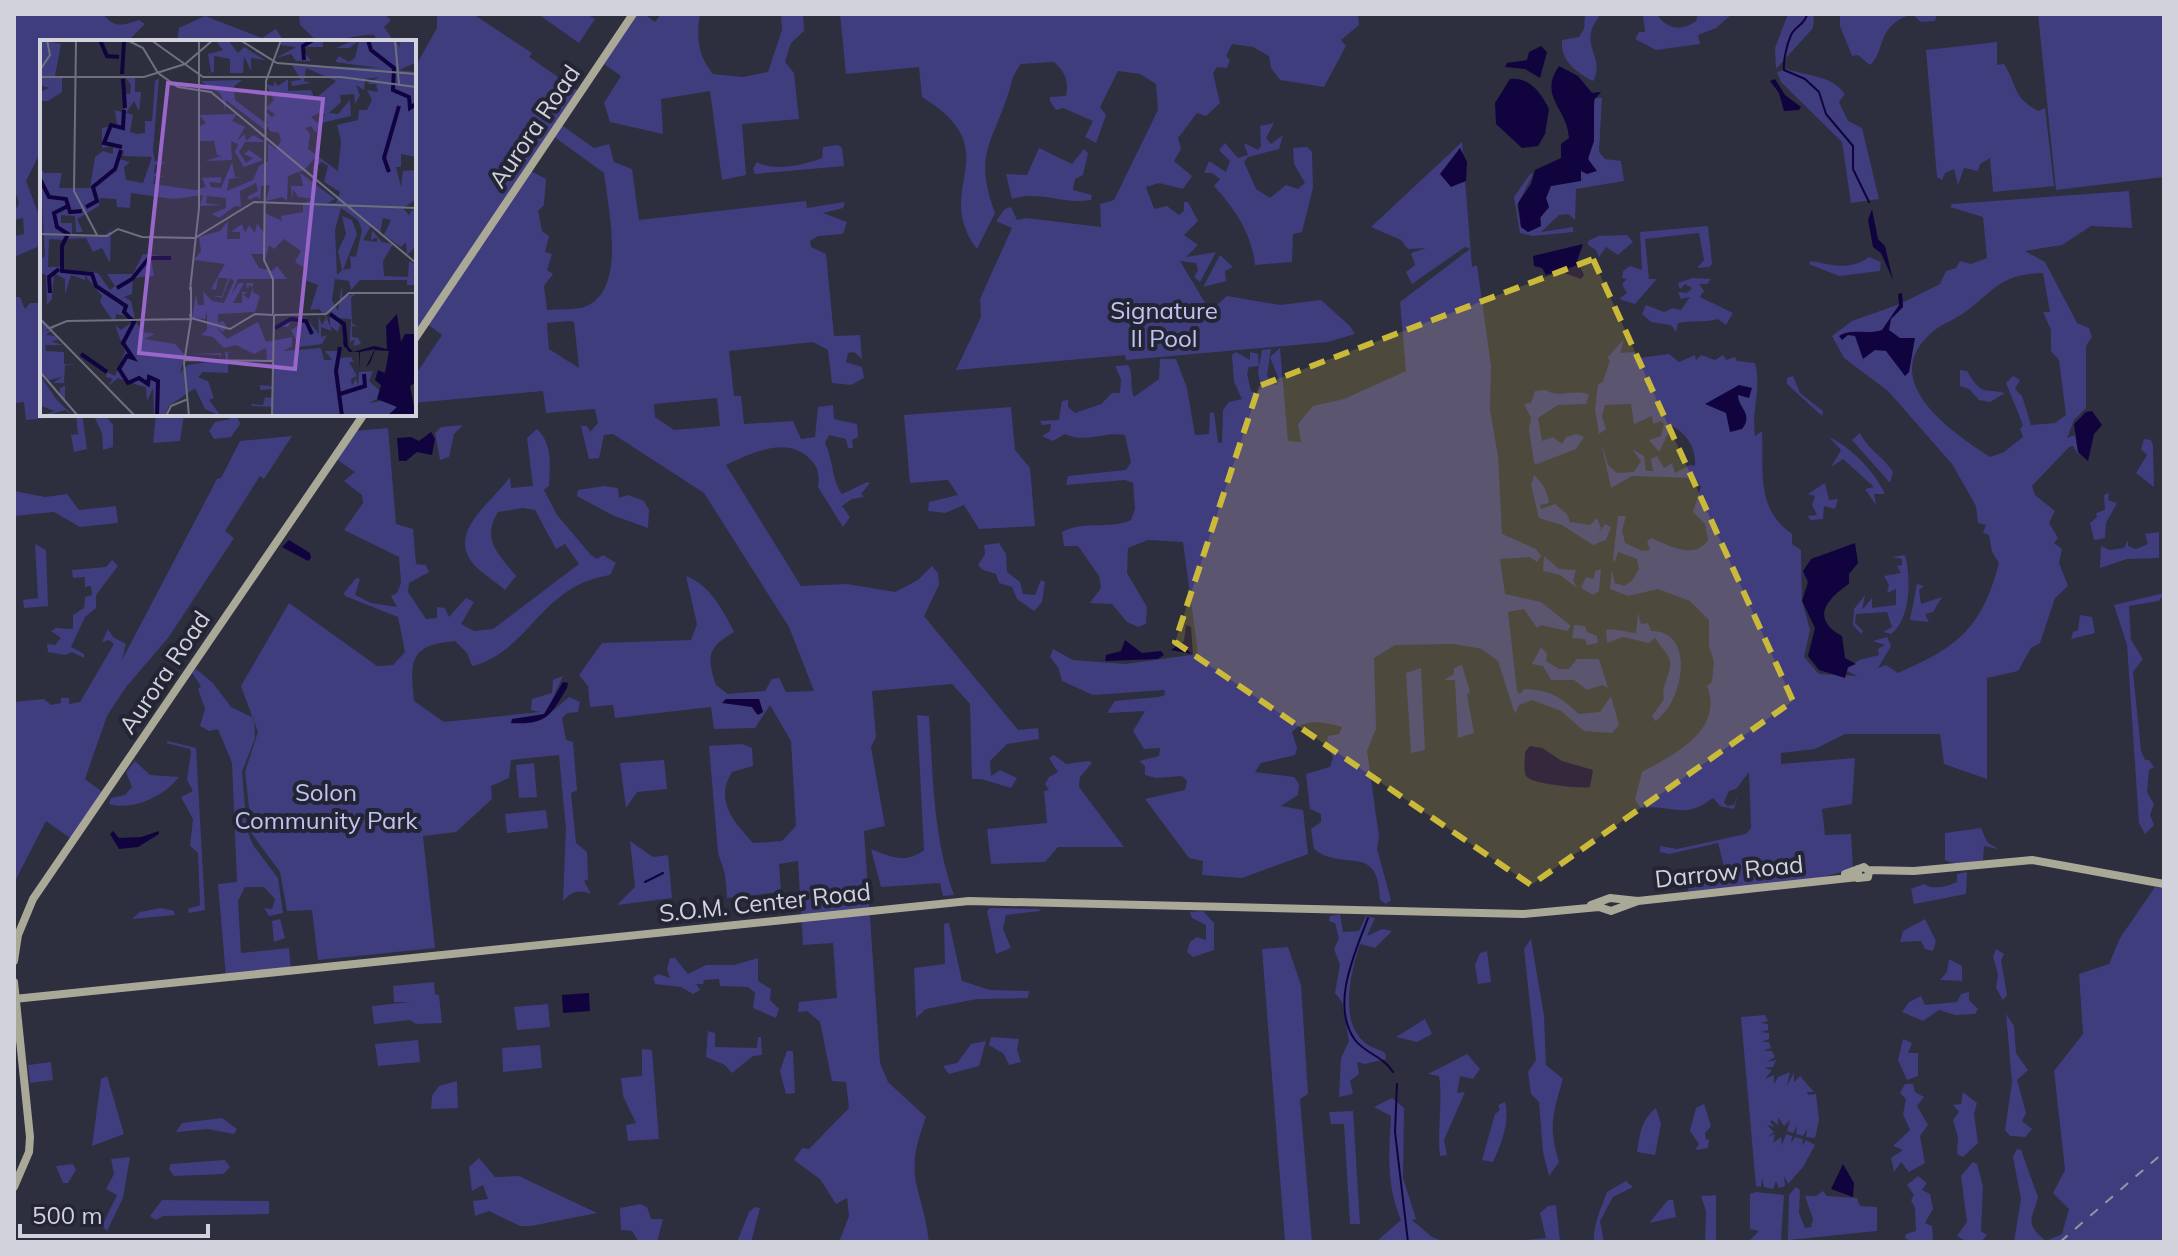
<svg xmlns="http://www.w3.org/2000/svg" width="2178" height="1256" viewBox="0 0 2178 1256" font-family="Mulish,sans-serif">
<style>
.green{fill:#3f3d7e;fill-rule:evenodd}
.water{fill:#11043e}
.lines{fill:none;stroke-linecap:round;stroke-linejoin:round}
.stream{stroke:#11043e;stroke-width:2}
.major{stroke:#aaa897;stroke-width:8}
.rail{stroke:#9596a3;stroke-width:2;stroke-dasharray:10 10;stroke-linecap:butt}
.marked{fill:#cbb939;fill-opacity:0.2;stroke:#cbb939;stroke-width:6;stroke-dasharray:16 10;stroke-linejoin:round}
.labels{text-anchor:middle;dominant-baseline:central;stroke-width:8;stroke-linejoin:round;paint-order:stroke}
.street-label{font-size:24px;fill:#d1d2dc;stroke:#242534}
.park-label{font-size:24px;fill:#c0c3f0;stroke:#242534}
.inset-river{fill:none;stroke:#11043e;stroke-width:4}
.inset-road{fill:none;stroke:#6f707d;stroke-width:2}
.view{fill:#9966c9;fill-opacity:0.15;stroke:#9966c9;stroke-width:4}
.inset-edge{fill:none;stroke:#d1d2dc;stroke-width:4}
</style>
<rect width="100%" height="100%" fill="#2d2e3e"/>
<path class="green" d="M14,14H103C115,29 123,25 139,20L145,24L127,42H42V149L26,181L42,223V245L14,257V236L24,234L23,218L14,220V202L17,208L19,203L14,188Z
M299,14H384L391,20L384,27L393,40L379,42L374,35C362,33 337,42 318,42L300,25Z
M437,14H473L532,53L529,57L581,93L560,124L594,148L609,144L614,162L632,169L639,220L806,201L807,208L845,202L843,208L823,213L847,222L843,234L818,236L810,241L811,247L826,254L834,336L860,335L862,359L854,352L848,353L846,362L862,367L864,378L851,385L832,383L828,350L813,342L729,351L734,396H741L744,424L793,421L801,439L815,437L818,407L833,405L834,419L857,424L858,437L852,440L853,448H848L846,439L829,435L825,443C833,459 832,481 842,494L867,482L870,483L861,494L864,497L852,499L842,506L850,517L843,527L818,487C820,475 818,466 809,458C786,436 752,453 726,465L801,586L847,584L895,592L918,580L932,566L938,573L939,585L924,616L1018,730L1038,728L1039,739L1007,744L990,761L991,776L1000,770L1017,778L1011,788L981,779H972L970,704L952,684L872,691L876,737L871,747L885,826L864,831L880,1063L888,1082L926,1117C902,1180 922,1184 929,1242H839L849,1216L847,1198L836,1204L820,1179L794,1160L802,1148L809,1149L849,1108L846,1082L832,1081L820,1022L807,1011L798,1012L799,1002L837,998L833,943L803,945L798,861L779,864L781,892L727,898L725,874L718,853L709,746L742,744L752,748L753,766L732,772C714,801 734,822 753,843L782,841L796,826L791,741L770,705L755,728L714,729L711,707L615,718L613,705L590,707L588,686L579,675L602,643L691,640L697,624L686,576C710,585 723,610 734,632C708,647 706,656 716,685L728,694L765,691L772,679L779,678L786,692L814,691L789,627L704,493L613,434L604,435L599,458L589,459L581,426H587L590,432L598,423L595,409L546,413L543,391L414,403V377L442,335L426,323L422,328L414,324V69L437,28ZM553,136L604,173C608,208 628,292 584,307C574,310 558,309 547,310L544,286L553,274L547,270L552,254L545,252L549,236L542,231L538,211L544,205L546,179L531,171ZM571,321L574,322L579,368L549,349L547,323ZM717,398L720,426L674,430L655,417L654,404ZM759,699L763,712L756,714L752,707L722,700Z
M538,14H587L595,19L579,43Z
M633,14H644L655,22L661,14H700C696,37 698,56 713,74L743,77L768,72L782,30L781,14H803L804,31L791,43L785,62L794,73L799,119L742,124L746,175L722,180L710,91L661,99L663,134L610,122L604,103L621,76L601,62Z
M840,14H1358L1359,25L1341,40L1346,46L1324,87L1280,80L1271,68L1269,56L1253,47L1232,44L1226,56L1230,60L1227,68L1217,67L1213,73L1220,103L1206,116L1197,113L1178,138L1181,149L1174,161L1192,176L1183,189L1159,183L1146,187L1154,209L1167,206L1179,215L1184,211V202H1188L1198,221L1184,235L1198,245L1186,257L1216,252L1200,282L1194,277L1198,270L1196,263L1180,261L1210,311L1227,296L1280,305L1321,300L1350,326L1355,334L1328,342L1126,360L1125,355L956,370L981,317L980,299L1012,228L996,221L1005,209L1011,207L1017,220L1026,218L1101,227L1100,204L1114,200L1158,110L1156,84L1140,74L1118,71L1100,107L1106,115L1096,143L1085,137L1093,121L1063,108L1056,110L1050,101V97L1066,96C1069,80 1065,72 1054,62L1021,64C1011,76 1012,84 1007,98C989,148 975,158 995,213L977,249C930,187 1011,152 922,97L919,67L846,74Z
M1585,14H1601C1575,45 1607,56 1593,81C1576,72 1560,61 1562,40L1579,37L1584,29Z
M1698,14H1732L1716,28L1698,35L1700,44L1656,50L1635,39L1639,32H1645L1643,15L1658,16C1669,30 1682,31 1696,21Z
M1788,14H1814L1813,28L1776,69L1775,48Z
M1840,14H1937L1935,21L1921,22L1912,14C1875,26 1886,52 1870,65L1858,55L1852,56L1840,26Z
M2038,14H2164V177L2056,190Z
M205,16L262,38L276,29L283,40L177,42L179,28Z
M1997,42V65L2004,64C2018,85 2011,96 2038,111L2045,108L2054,186L1993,192L1990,158L1980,164L1978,171L1964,168L1958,185L1954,169L1945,173L1942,180L1937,177L1926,50Z
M1787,69C1806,76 1832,75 1845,94L1839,102L1848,121L1862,128L1879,199L1851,203L1842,142L1781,82L1777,72Z
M1595,98H1602L1599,152L1605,159L1621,161L1624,181L1576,189L1575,220L1568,214L1559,215L1541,232L1573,227V232L1533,236L1520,233L1514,197L1530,174H1533L1517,206L1521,227L1528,232L1541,226V215L1549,208L1546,198L1551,186L1582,180L1578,174L1581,171H1597L1588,162Z
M1274,123L1266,138L1271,144L1283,135L1279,149L1248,157L1244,162L1256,189L1270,198L1286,185L1298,189L1305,183L1294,164L1293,148L1307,147L1312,152L1313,188L1302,232L1293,234L1292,262L1255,265C1252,234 1235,209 1214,186L1220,179L1212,173H1204L1209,161L1226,172L1230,161L1219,150L1225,143L1238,158L1248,155L1244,143L1258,150L1261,146L1260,126Z
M1462,142L1472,267L1477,265L1491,366L1490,410L1498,456L1502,534L1536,549L1541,556L1537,562L1530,557L1500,559L1505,594L1541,602L1571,626L1567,631L1541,625L1537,628L1524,609L1508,612L1517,691L1520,694L1524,689C1551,690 1560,697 1579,714L1600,712L1611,696L1619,725L1612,733L1584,731L1561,711L1532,700L1519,705L1515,714L1498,661L1482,649L1454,644L1395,645L1374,658L1376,729L1367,751L1379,837L1377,849L1391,900L1386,904L1380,900C1379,841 1344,873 1314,849L1311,829L1321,822V814L1310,809L1306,774L1330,767L1333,757L1326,745L1328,736L1339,734L1342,727C1324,722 1305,718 1292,732L1297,748L1295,755L1261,763L1255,772L1294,777L1299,784L1298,795L1281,806L1303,810L1308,854L1242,878L1202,875L1203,861L1189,858L1145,799L1185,790L1187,781L1182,776L1156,778L1145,775V766L1139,761L1159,756L1160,748L1144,749L1133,731L1145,711L1107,713L1115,701L1159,697L1165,695L1164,690L1093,695L1062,681L1058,667L1050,657L1053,649L1073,660L1125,664L1198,654L1183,542L1148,540L1128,548L1127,573L1147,607L1146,624L1138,627L1127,622L1112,604L1090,603L1101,588L1099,576L1078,546H1064L1062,532C1084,520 1109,530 1131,520L1135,509L1133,483L1125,480L1066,485L1068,476L1126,470L1131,462L1125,435C1104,431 1086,444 1065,434L1053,441L1042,436L1050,431L1051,424L1042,425L1040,421L1059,420L1062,401L1068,400V407L1075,413L1101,404L1112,393H1120L1121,379L1115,366L1128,365C1134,374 1129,386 1134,397L1159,379L1160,359H1176L1187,388L1195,435L1209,434L1210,412L1214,413L1218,442L1222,443L1223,410L1229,402L1242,399L1234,382L1232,355L1236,352L1250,360V352L1258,354L1259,366L1249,367L1247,374L1251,391L1257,394L1261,388L1258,372L1262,350L1271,349L1267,376L1276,386L1279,380L1270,357L1280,348L1288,441L1301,442L1298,424L1313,406L1344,399L1406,371L1400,302L1470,249L1465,247L1412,284L1406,272L1415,265L1411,253L1426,248L1408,249L1401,240L1371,227Z
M838,145L842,148L844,166L755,174L753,169L757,162C771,172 805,165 822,158L823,147Z
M1039,148L1072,164L1084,149L1088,153L1083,175L1075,179L1073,190L1092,195L1091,200C1064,205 1039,190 1012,199L1006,174L1027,175Z
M2129,191L2132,228L2091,226L2062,245L2025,251L2045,262L2077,323L2089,328L2092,337L2086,346V408L2074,420L2067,438L2075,435L2079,456L2073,446L2069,447L2032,486L2035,495L2055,511L2049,523L2058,538L2054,543L2062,549L2059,563L2068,586L2055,598L2040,643L2031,648L2018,671L1987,678V779L1944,764L1940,734H1845L1815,749L1781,753V764L1855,758L1852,804L1822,809L1825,835L1851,834L1853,867C1827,883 1723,888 1688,891L1689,885L1713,881L1725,870L1718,843L1669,854L1660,852V846L1677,849L1746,834L1751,828L1749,772L1736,789L1729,791L1724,802L1727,806L1734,805L1738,794L1734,809L1720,806L1713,798C1683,821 1672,804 1641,808L1635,800L1642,772C1675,754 1724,730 1707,686L1712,682L1714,662L1709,646V620L1690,601L1658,589L1628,596L1610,589L1612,570L1615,583L1624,586L1632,581L1639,569L1637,559L1618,552L1615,562L1613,559L1618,516H1626L1622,530L1625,543L1642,551L1650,550L1647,541L1651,538C1669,545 1694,561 1708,540L1705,524L1693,512L1701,487L1695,478L1632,476L1611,488L1601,442L1608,465L1617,473L1634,472L1641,461L1632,449L1644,456L1646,471H1653L1651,459L1657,456L1664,468L1672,463L1675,473L1690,465L1695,466C1696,448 1688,435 1672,426L1659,452L1649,440L1661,436L1664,424L1661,421L1653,424L1652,416L1634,424L1631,404L1605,405L1602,416L1606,429L1599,434L1595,409L1598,384L1603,382L1610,360L1607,358L1624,339L1620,353L1634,352L1639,358L1669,354L1679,362L1695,355L1696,360L1701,355L1715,360L1723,355L1726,360L1735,357L1737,361L1755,363C1762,391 1751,410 1755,436L1762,431C1764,470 1755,508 1792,534V544L1801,550L1802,601L1810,630L1804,657L1819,674L1857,676L1846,670L1859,660L1879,655L1878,649L1885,645L1873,641L1887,637L1891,646L1878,668L1886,665L1898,673C1958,647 1982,628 1999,563L1992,552L1989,535L1983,533L1986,525L1978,523L1976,506L1952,464L1888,391L1844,358L1832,336L1852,321L1900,304L1940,284L1946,271L1956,268L1960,261L1971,264L1987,258L1983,217L1950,207L1952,204ZM2043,273L2050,312H2043L2051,330V351L2059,360L2066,415L2055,423L2031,425L2022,396L2015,389L2020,380L2013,376L2006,383L2023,425L2020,429L2023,437L2004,452L1990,457C1955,434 1879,384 1928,336C1938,325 1952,321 1964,313C1995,290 2000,274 2043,273Z
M1708,226L1712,264L1709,267L1697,268L1704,260L1699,233L1645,239L1649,279H1657L1635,304L1619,299L1627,293L1622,284L1627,279L1622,278L1623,271L1630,266L1642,270L1640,232Z
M1627,235L1633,242L1618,255L1606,247L1599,257L1596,250L1588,245V241L1598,236Z
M1220,255L1233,267L1225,271L1226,281L1203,287Z
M1869,257L1881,262L1880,271L1839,276L1809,264L1811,261C1833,265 1850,271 1869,257Z
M1693,278L1711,279L1707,284H1699L1704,291L1700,297L1733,313L1726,325L1718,319C1704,323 1691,320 1678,323L1676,332L1671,325L1651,322L1642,314L1646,305L1664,312L1673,308L1681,310L1690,297L1681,299L1678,292L1687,293L1692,288L1685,284L1680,289L1678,283Z
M14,297H20L25,309L30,303H42V414H47V418L26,420L24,402L14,403Z
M1960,370L1967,371C1982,397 1985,388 2005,393L1990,402L1979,400L1969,389L1960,386Z
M1793,376L1800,393L1823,411L1822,416L1787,384V378Z
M1546,390C1558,399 1576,388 1589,395L1586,404L1558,405L1538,418L1542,441L1553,437L1562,444L1566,437L1577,434L1584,437L1576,449L1537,464L1534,463L1529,429L1531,418L1524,404L1531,403L1535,391Z
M1011,407L1015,450L1030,468L1035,526L979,529L964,505L945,513L928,511L929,502L958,495L948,480L910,483L904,415Z
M76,414H82L87,449L74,452L71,435L78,434Z
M93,414H104L113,425V447L103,450L102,433Z
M156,414H184L180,441L153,443Z
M215,414H236L240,424L231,437L214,439L209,431L215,422L231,419Z
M463,425L454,434L449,457L440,460L435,433L441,427Z
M388,428L396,524L413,529L416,564L426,565L429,572L409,583L408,592L426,619L437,618V607L445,608L449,617L466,598L474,602L461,624L474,631L493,629L579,564L565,544L556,549L535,510L523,508L498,512C481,540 498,553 516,576L505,590C495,581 479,572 471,561C449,530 494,500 510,477L511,488L533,486L527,438L537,429C553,444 550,467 549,486L544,490L557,515L591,555L597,559L603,555L616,563L610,575C539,586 532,650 472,666L467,653L455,641C409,645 410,661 414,701L444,722L540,712L531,710L532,699L552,693L553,680L563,676L547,711L554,710L569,697L580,702L578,712L567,713L562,718L566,740L573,742L577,790L571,793L576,843L587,852L588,879L584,881L591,894C577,889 572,892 563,901L566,829L559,755L511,760L509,778L491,786L492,799L456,832L423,836L435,948L318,960L312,910L287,911L280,872L252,834L245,772L258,732L241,686L289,603L377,666L393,665L405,652L398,617L345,596L344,593L356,578L360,579L355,595L371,603L397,607L391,596L397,593L401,583L399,557L344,530L363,503L362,495L344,481L355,472L335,458L353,431Z
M1860,433C1868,450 1883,456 1893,472L1890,483L1852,440Z
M292,436L264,479L260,476L225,531L234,538L168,638L126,687L107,716L85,779L105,794L73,840L46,821L14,883V702L44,699L51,705L61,703V698H69V704L80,702L114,644L109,640L102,642L108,629L113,637L126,644L122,660L217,479L221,478L240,441Z
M1829,437C1851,447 1875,472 1885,494H1874L1876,505L1865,489L1874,487L1843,459L1831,467L1841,450Z
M2144,439L2151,440L2153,445L2154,487L2136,473L2147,455L2141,449Z
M1534,475C1543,484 1547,489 1549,503L1540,505L1541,509L1555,504L1567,514L1570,522L1590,525L1597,518L1601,528L1598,534L1605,524L1611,527L1606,540L1593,545L1562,525L1539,518L1531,485Z
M1825,483L1829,500L1838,499L1835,509L1824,506L1823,519L1811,520L1807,516L1817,515L1812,505L1815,496L1808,494Z
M604,486L618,488L619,498L628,495L644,501L649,510L648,528L612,515L577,496L578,490Z
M14,491L45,497L67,494L79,510L116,506L118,523L80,527L54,512L14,516Z
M2109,493L2108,500L2117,503L2106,523L2105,538L2094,540L2090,523L2097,517L2096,513L2105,510L2104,495Z
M2159,532V558L2127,559L2100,568L2101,546L2110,550L2124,548L2128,540V546L2136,549L2148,544L2145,534Z
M999,543L1006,554L1007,572L1020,582L1023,594L1035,595L1041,580L1045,582L1042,602L1034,611L1017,599L1012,587L999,583L996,574L983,570L978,565L985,554L984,545Z
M35,544L46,550L48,606L24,608L23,600L38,598Z
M1905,555C1911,576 1911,620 1891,634L1883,632L1892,627L1887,612L1856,614L1855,623L1863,631L1861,634L1853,625L1854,609L1865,595L1862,610L1872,598V608L1896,605V589L1887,593L1889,585L1884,576L1901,573L1897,566L1902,565V559L1892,557Z
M1544,556L1559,569L1576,570L1573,580L1577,588L1560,575L1543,571Z
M112,560L118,566L96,595V608L85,617L71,647L84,654V658L72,652L65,655L48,652L47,644L55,645L61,638L51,631L56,628L73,629V615L84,608L85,597L92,595L91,586L85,587V577L73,578L72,570L106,567Z
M1601,569L1599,591L1593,595L1581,588L1586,577L1594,579L1595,571Z
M1917,584L1924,586L1919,590L1921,604L1942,597L1933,612L1925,614L1929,622L1910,620Z
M2164,593L2159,601L2129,606L2131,640L2143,659L2133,672L2141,751L2145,760H2149L2154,767L2149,770L2147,792L2154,804L2150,815L2154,825L2145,834L2139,823L2127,645L2114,605Z
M1638,613L1641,624L1648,623L1651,631C1697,630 1683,704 1655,721L1652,716L1664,699C1660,687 1672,673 1670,661C1669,654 1659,645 1655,638L1649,643L1623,637L1607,643L1606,630C1618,628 1628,633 1636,633Z
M2080,615L2092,617L2095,633L2071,639L2073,632L2078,630Z
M1574,625L1585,626L1587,632L1597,636L1598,643L1587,645L1585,639L1572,638Z
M1541,647L1547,654L1546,661L1559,669H1569L1577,659H1599L1608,688L1602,685L1587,690L1574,680H1551L1543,666L1532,664Z
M1462,665L1470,692L1467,695L1474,733L1458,738L1455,680H1444L1454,674V668Z
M1421,668L1425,750L1411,753L1406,673Z
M196,669L213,683L231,707L254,718L255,738L242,772L247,830L253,845L278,878L283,913L269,916L264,908L272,909L275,899L264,887H245L238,901L241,953L289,948L291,971L226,977L218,884L237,882L232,763L218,729L209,731L200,726L205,709L198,689L201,686L192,673Z
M917,715L929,716C933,776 933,838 954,895L943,896L940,883L881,887L871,849C891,857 906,864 924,850Z
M168,741L196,748L205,910L189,913L188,909L200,905L198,853L190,846L193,819L181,797L193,791L187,780L191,753L190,749L166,743Z
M1054,755L1066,764L1089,761L1092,763L1080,777L1079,787L1124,847H1058L1045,862L991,864L987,829L1047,823L1044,791L1049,790L1045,784L1049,777L1058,772L1049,758Z
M664,760L667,789L637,792L626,808L620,763Z
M135,761L150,775L179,777C164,796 134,811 109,804L111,798L125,795L132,787L126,772Z
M534,763L537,797L519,798L516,765Z
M546,810L548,828L507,833L505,814Z
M1981,828L1987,842L1998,849L1984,846L1983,860C1972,862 1956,866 1945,860V833Z
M630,841L653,857L668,855L672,898L617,905L635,887Z
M1967,872L1966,894L1914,904L1911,889L1924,884C1933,890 1947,887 1957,882V874Z
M2155,887L2164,889V1242H2014L2021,1199L2013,1157L2017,1149L2021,1150L2038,1197C2033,1218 2023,1223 2046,1241L2062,1234L2069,1209L2053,1193L2065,1170L2054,1071L2083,1034L2079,974L2109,964L2120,938Z
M161,908L174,911L175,915L132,919L140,912Z
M990,908L1039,909L1040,911L1006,915L1003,929L1011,948L996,954L987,911Z
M1203,911L1214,923V950L1193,957L1187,952L1190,942L1197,937L1206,940V925L1192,918L1190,912Z
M1340,914L1343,932L1359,931L1366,916L1375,918L1367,936L1382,929L1392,931L1375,948L1360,944C1351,972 1337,1024 1368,1045C1373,1048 1379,1049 1385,1053L1386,1059L1365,1064L1357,1062L1359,1074L1350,1081L1353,1094L1339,1097L1341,1058L1349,1041L1342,1002L1335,993L1340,965L1334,949L1339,938L1335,923L1329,921L1330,916Z
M280,919L285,938L274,942L272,921Z
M1925,919L1936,941L1933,951L1925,949L1921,941L1900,942L1903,931Z
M949,923L962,981L990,990L1029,991L1028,998L977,999L926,1009L916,1018L914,968L945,964L944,924Z
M1531,939L1544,1016L1546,1065L1563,1079C1553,1113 1548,1127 1559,1162L1549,1176L1543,1152L1539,1102L1531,1094L1528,1072L1536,1060L1524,949Z
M1288,947L1301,985L1308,1094L1300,1099L1312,1242H1285L1262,949Z
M1996,949L2004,954L2001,960L2007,995L2003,1000L1996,988L1998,974L1993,957Z
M1487,951L1491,982L1478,984L1475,965L1480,953Z
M670,958H675L688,974L706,965H734L758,958V981L771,989L770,1000L779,1009L776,1018L753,1008L755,993L748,987L720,986L719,979L704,980L703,984H696L700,990L693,994L681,987L655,984L653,978L658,974L670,978L667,969Z
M1949,959L1962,966V981L1940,980L1947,972Z
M434,982L435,994L439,995L442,1023L416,1024L410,1020L374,1024L372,1006L410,1002H394L393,986Z
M1969,992V1000L1978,1009L1975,1014L1955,1015L1939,1010L1923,1021L1902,1012L1909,1002L1921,996L1925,1005L1957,1002L1961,994Z
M548,1004L550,1027L517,1030L514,1007Z
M2006,1014L2014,1026L2016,1053L2028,1070L2017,1080L2026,1113L2022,1121L2032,1129L2025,1137L2010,1136L2005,1130L2012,1082Z
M1765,1015L1768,1021L1760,1023L1768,1024V1030L1761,1032L1769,1033V1039L1762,1042H1769L1771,1048L1763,1051H1772L1775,1057L1767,1062L1776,1060L1773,1067L1764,1068L1772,1070L1765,1079L1774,1075V1084L1778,1077L1790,1072L1787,1085L1794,1073V1082L1800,1076L1814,1092H1807L1808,1095L1816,1094L1819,1120L1815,1138L1806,1137L1807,1129L1803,1136L1796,1134L1797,1126L1793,1133L1787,1131L1790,1120L1784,1126L1778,1117V1125L1772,1120L1770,1122L1775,1127L1767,1125L1774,1132L1768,1137L1775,1134L1773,1143L1781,1137L1782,1145L1786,1134L1792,1136L1791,1143L1795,1137L1803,1139L1802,1146L1806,1140L1815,1145L1803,1167L1788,1184L1784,1176L1785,1186L1779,1188L1776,1181L1773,1189L1764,1187L1762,1178L1761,1187L1756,1186L1741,1017Z
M1425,1019L1432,1034L1417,1042L1396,1037Z
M708,1031L715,1033V1047L757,1048L758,1037H761L762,1055L753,1056L732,1073L725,1065L706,1057Z
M991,1037L1019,1039L1017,1050L1021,1062L1009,1065L1004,1054L989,1045Z
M1903,1039L1912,1043L1908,1053H1918V1076L1907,1080L1898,1060Z
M418,1040L420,1062L378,1066L375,1044Z
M986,1041L979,1066L949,1074L943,1066L957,1063L971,1044Z
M540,1045L542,1068L503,1072L502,1048Z
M642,1049L652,1050L659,1139L628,1141L626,1125L636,1123L623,1096L621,1078L642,1076Z
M787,1051H793L795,1093L786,1094L780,1071Z
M1467,1054L1480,1069L1473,1079L1460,1076L1457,1093L1465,1092L1444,1140L1447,1155L1440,1156C1437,1130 1443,1100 1439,1076L1428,1074Z
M51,1062L53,1080L30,1083L28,1065Z
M107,1076L124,1134L92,1146L101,1079Z
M457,1081L458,1108L431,1109L432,1096L439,1086Z
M1905,1084H1913L1915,1092L1924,1097L1917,1106L1928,1125L1920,1136L1925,1163L1909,1172L1901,1162L1894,1172L1891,1158L1903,1150L1893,1146L1910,1130L1903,1114L1906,1099L1900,1093Z
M1963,1092L1977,1103L1974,1114L1978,1143L1963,1157L1957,1154L1958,1137L1953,1120L1959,1112L1953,1105L1961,1104Z
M1392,1098L1404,1108L1403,1178L1416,1219L1412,1220L1432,1237L1445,1242H1376L1401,1220C1386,1184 1389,1154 1391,1116L1374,1107Z
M1505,1102C1510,1121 1502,1143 1493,1162L1482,1160L1495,1114L1500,1110L1498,1105Z
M1704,1104L1711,1126L1705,1133L1706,1140L1709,1139L1708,1148L1695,1150L1699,1144L1690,1131L1696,1108Z
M1656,1108L1661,1124L1655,1155L1637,1152C1640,1134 1641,1120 1656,1108Z
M1353,1111L1360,1224H1350L1344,1124H1331L1329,1112Z
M222,1118L237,1129L234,1134L208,1129L176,1132L182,1123Z
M130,1157L123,1198L107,1231L102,1226L117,1195L106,1189L114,1174L111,1159Z
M479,1158L495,1177L519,1176L597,1213L531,1226H520L489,1211L475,1216L473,1201L488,1199L483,1185L472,1191L469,1167Z
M225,1160L230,1167L223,1174L174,1176L169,1169L171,1164Z
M1973,1162L1977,1164L1983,1186L1981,1231L1987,1235C1979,1247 1966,1242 1957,1236L1967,1222L1961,1176Z
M73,1164L76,1170L68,1183H63L56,1166Z
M1918,1176L1927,1183L1922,1190L1930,1194L1933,1209L1925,1223L1932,1226L1933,1242H1912L1905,1238L1906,1234L1916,1231L1915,1208L1911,1200L1914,1195L1907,1185Z
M1626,1181L1633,1187L1613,1197L1600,1221L1604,1242H1594C1593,1224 1601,1209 1607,1192Z
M1796,1187L1800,1190L1799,1213L1805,1228L1811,1227L1813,1219L1805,1196H1816L1823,1191L1827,1196L1857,1198L1860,1206L1877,1207V1231L1788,1240L1789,1195Z
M1756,1192L1784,1195L1781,1240L1748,1242L1759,1231L1750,1229V1194Z
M1716,1195V1242H1705L1706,1211L1701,1196Z
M162,1200L269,1201V1214L163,1216L156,1220L150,1216Z
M1668,1200H1673L1676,1217L1649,1223Z
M640,1204L647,1207L651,1219H663L657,1242H639L632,1231L621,1230L620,1208Z
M1556,1205L1560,1242H1505L1546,1238L1540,1213L1548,1206Z
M755,1207L760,1208L751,1242H737L749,1212Z"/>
<path class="water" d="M1541,46L1547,52L1540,78L1525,69L1505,67L1507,63L1527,60L1529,52Z
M1559,66L1578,76L1592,93L1601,92L1594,100V141L1588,159L1597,171L1587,174L1581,171V181L1551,186L1546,198L1549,207L1540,218L1541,226L1528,232L1521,227L1518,203L1531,184L1535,170L1561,158V144L1569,138C1567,107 1538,97 1559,66Z
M1510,79C1530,77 1541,93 1549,109L1545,134L1538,146L1522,148L1496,124L1495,103Z
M1775,79L1785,95L1801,107L1799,110L1784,111L1779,93L1770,81Z
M1460,148L1467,162L1466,181L1451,187L1440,174Z
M1872,209L1878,239L1885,246L1893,280L1881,253L1873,247L1868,220Z
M1583,244L1577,261L1584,275L1581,279L1559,271L1546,275L1542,268L1534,266L1533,256Z
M1902,293L1903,307L1891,319L1889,330L1900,338H1915L1909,372L1905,376L1886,351L1875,350L1863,359L1855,336L1848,335L1842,340L1839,336C1852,328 1867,335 1882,330L1899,305L1898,294Z
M1739,385L1752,388L1749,398L1738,395C1738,408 1754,414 1742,429L1730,432L1726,413L1705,404Z
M2092,411L2102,425L2094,434L2088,461L2078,452L2074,424L2086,412Z
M431,432L435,439L432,455L417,452L406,461H399L397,438L411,437L419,441Z
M289,540L310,553L311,558L308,561L282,547Z
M1855,543L1858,563L1849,574V584C1828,598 1809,618 1842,636L1845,658L1856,664L1848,667L1845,678L1819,670L1808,656L1815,628L1802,601L1808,582L1803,571L1811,559Z
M1186,625L1191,627L1193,654L1171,650L1184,641Z
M1125,640L1142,653L1161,651L1164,655L1158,659L1105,661L1106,655L1121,651Z
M563,682L568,683L567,688C550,716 547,725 511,723L512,719L544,714Z
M726,699H759L763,712L758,715L752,707L722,703Z
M1530,746L1542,748L1562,761L1593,770L1590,787C1582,789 1533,784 1527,777C1523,773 1525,759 1525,752Z
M113,831L119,838L141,837L159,831V834L138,847L119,849L110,834Z
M589,993L590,1011L563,1013L562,995Z
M1843,1164L1854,1183L1853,1197L1831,1189Z"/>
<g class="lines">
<path class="stream" d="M1807,14C1805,25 1795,26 1791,35C1787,44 1783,61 1784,70L1805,79L1819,92L1826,114L1853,146V169L1869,202
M645,882L663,873
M1368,918C1355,953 1330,1005 1355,1040C1366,1054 1383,1056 1393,1072
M1397,1084L1395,1132L1408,1242"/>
<path class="major" d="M414,340L633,14
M1868,870L1914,871L2032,860L2164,884
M1845,874L1864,867L1869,871L1868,877L1858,878V869
M1591,905L1610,898L1638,901L1858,877
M14,961L18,935L33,899L364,414
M14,982L30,1137L29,1152L14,1187
M14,999L969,901L1523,914L1599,907L1611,911L1638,901"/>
<path class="rail" d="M2060,1242L2164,1152"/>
</g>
<path class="marked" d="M1593,259L1793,701L1531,885L1175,642L1259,386Z"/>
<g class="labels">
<g class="street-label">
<text transform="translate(534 126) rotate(-56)">Aurora Road</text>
<text transform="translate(164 672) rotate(-56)">Aurora Road</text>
<text transform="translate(1729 871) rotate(-6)">Darrow Road</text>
<text transform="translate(765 902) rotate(-6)">S.O.M. Center Road</text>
</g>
<g class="park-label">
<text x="1164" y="310">Signature<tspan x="1164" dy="28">II Pool</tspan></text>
<text x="326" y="792">Solon<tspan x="326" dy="28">Community Park</tspan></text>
</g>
</g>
<g transform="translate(40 40)">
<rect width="376" height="376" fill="#2d2e3e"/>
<path d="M0,0L21,4L15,36L22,37V52L8,61H0V52L9,48L0,45ZM175,0H188L198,13L204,7L225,20L211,18V31L204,16L203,33H190V19L174,16V32L166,34L171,32L168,14L183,10ZM241,0H283V7H266L264,12L271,21H256L251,14L236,18L256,7L241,5ZM314,0H355L360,7L359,0L376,2L375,23L359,30L376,32V117L361,114V127H356L361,147L363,131L376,130V165L374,161L363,168L369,175L373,169L376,176V206L367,215L366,202L361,207L344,195L351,180L343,178L340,193L331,186L323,200L337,202V197L331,200L332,190L342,202L353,204L343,221L344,236L368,237L369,221L375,224L376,245H367V240H320L311,250L309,241L295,239L292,260L298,271L302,244V257L316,253L311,258L312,283L317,287L312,286V297L318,298L321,304L313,306L315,299L310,302L311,279L295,278L300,284L298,292L290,286V273L285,274L292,291L281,287V297L287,295L282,304L259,307L261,298L257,302L251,290L261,284L252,279L248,287L234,286L250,279L266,278L279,294L278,276L282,285L286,278L279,269L270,270L278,245L262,239L265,228L255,222L261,211L244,199L234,209L229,205L225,222L223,214H211L219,228L232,231L237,226L247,239H198L191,255L199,243H204L193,263H202V252H208L203,255L209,259L213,247L209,245L208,250L206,243H213V252L220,256L215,272L178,274V283L183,281L187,287L183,292L175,286L187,299L218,282L226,302L252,297V306L243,311L281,308L284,320H292L285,311H302L299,318L311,317L314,322H309L317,336L311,339L312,346L316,338L318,346L319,332L333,331L329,341L340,351L339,358L329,363L348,360L357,368L347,376H233L232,367L212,366L211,364L223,365L225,357L231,358L233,349L220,350V345L232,346L233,321L227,320L226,308L214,314L196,305L184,308L173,297L161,295L167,290V270L165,279L152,278L156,254L158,265H164L163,251L172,261L184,263L194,241L190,238L182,258L173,256H182L188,238H178L176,250L171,249L185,224L154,220L161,211L159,197L180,191L188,181L187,199H200V192H191L202,184L205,193L209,185L215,193L217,183L224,193L225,173L242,181L241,176L263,172V163L275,159L258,157L253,149L252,162L251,146H263L260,133L295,159L288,163H296L300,152L284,142L288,126L282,122L270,130L279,121L275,118L264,130L248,136L247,161L242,157L226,161L230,145L221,146L220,160L217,156L210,160L207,157L218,151L216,143L200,151L201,167L195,166L179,178L172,174L186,168V158L167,156L166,163L182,165L160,166L163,155L133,159L91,153L90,168L77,167L76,159L60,158L59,166L37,179L43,192H36L35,176L21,175V183H32V194L63,196L77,187L71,191L70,223L62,208L53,212L46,198L28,199L23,207V229L58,233L70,250L75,246L67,234H93L103,214L129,217L111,220L114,236L93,238L92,254L84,257L91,261L95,278L76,274L75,281L71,278L60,262L62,256L45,235V240L31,235L25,254V239L14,233L12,259L7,265L6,235L0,233V216L1,220L5,216L0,127L4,133H22L19,148H50L55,117L63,111L73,114V106L62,108V88L77,85L75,70L85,73L84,54H90L91,45L85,37H95V52H101L102,45L99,71L94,61L86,73L93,75L90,92L97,94L105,93V81H112L115,41L119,38L113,111L115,121L126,123L115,125L114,133L124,137L115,136L113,144L155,150L166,147L162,138L181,137V143L169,142L171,147L181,148L192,122L195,137H203L189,139L187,151L213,140L219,126L228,121V103L236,109L241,101L239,93L230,91L232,98L228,86L225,90L186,60L185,71L181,54L160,41L202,40L194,46L195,60L228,85L226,72L232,77L235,74L226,68L234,60L226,44L234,46V41L238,46L248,39V51L271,50L275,59L296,41L266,28L264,41L271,43L252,46L251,41L261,40L252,25L339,28L295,22L299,16L309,22L315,18L319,1L309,8H296ZM339,37L327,44H336L338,52L327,50L332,60L327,70H319L318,80L297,85L301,101L298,131L268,109L270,94L265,88L271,86L276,93L279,84L271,77L281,72L285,74L281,83L311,76L310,60L298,74L289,73L301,62L300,55L314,54L315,64L320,55L316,45L324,50L325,39ZM84,111L83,116L112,117L103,143L86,140L84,127L90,122L79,119ZM301,168L318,180L322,190L316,217L310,216L311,228L303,230L317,194L312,180L302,176L306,194L298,211L302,230L297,235L295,190ZM9,199L23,200L20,227H8ZM197,74L192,81L205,87L197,101L205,94L206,101L213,95L225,102H205L199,112L206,123L213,118L204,114L209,110L223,120L204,127L195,112L198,104L191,101L192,120L165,121L182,116L177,115L174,101H160V86L166,83L159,75ZM3,280L11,287L4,292L16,287L6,295L15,296L18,300L11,301L23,305H5L6,311L24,312V324L38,325H25L24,343H13L22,337L9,340L20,356V348L25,346V363L0,331ZM95,280L102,292L115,294L104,299L135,304L145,315L140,333L148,325L181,320L180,315L153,314L181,313V320H186L185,312L194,313H188V333L163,332L158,337L168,341L174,358L169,360L181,376L165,369L155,348L129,366L125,376H114L113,348L107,361L106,347L101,346L78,338L67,347L73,339L66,337L67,332L75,336L85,312L75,285L81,290ZM0,335L16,359L33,376L25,370L8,375L7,374L15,371L1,366Z" fill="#3f3d7e" fill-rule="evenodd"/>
<path d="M357,274L361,302L365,294H376V342L370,346L376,376H347L357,367L337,359L341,345L335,340L338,330L345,333L349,311L335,310L330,323L326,327L335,309L320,312V329L319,312H309L304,305L303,301L313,312L334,306L347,309L346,286Z" fill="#11043e"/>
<path class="inset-river" d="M60,0L67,16L79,17M328,0L331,10L354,28L353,50L369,57L370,68L376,64M264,20L263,6L273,0M82,34L84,2M83,39L85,68M82,107L64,103L71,85L83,88L84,70M349,132L344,118L359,66M0,139L9,157L26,159L30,172L42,171M28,166L14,173L17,187L28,194L22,206V231L52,234L56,246L86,266L84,272L94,282L83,303L93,318L87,316L79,329L88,343L99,338L108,344L109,337L118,341L117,376M46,167L57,161L53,147L75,129L81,110M77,248L92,239L109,218H131M10,253L9,237L19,229M290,274L304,284L306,307M235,288L251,279L266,281L272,294M300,307L296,331L302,376M41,314L67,332M300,354L325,346L324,334"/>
<path class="inset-road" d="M36,0L34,151L57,195M87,0L103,8L118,33L138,47L171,52L376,223M111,0L163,37H301L376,47M200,0L237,23L376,34M355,0L359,44M0,30L10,15L7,0M0,37H104L145,24L173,0M0,194L67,196L78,189L102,197L155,198L214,162L376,168M150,250L159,168V0M150,274L151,279V247M233,274V239L224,220L226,41L241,0M234,275L286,274L309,253H376M151,278L190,289L215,274L233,275M0,279L95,376M10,288L27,281L150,279M145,320L233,321M0,332L38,376M126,376L131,366L148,359M149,376L144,323L151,279M232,376L234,275"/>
<path class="view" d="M128,43L283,59L255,329L99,313Z"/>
<rect width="376" height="376" class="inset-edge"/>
</g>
<rect width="2178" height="1256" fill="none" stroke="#d1d2dc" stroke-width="32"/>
<path d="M20 1224v12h188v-12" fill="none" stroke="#d1d2dc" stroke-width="4"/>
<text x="32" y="1224" font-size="24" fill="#d1d2dc" stroke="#242534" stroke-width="6" paint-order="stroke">500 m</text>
</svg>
